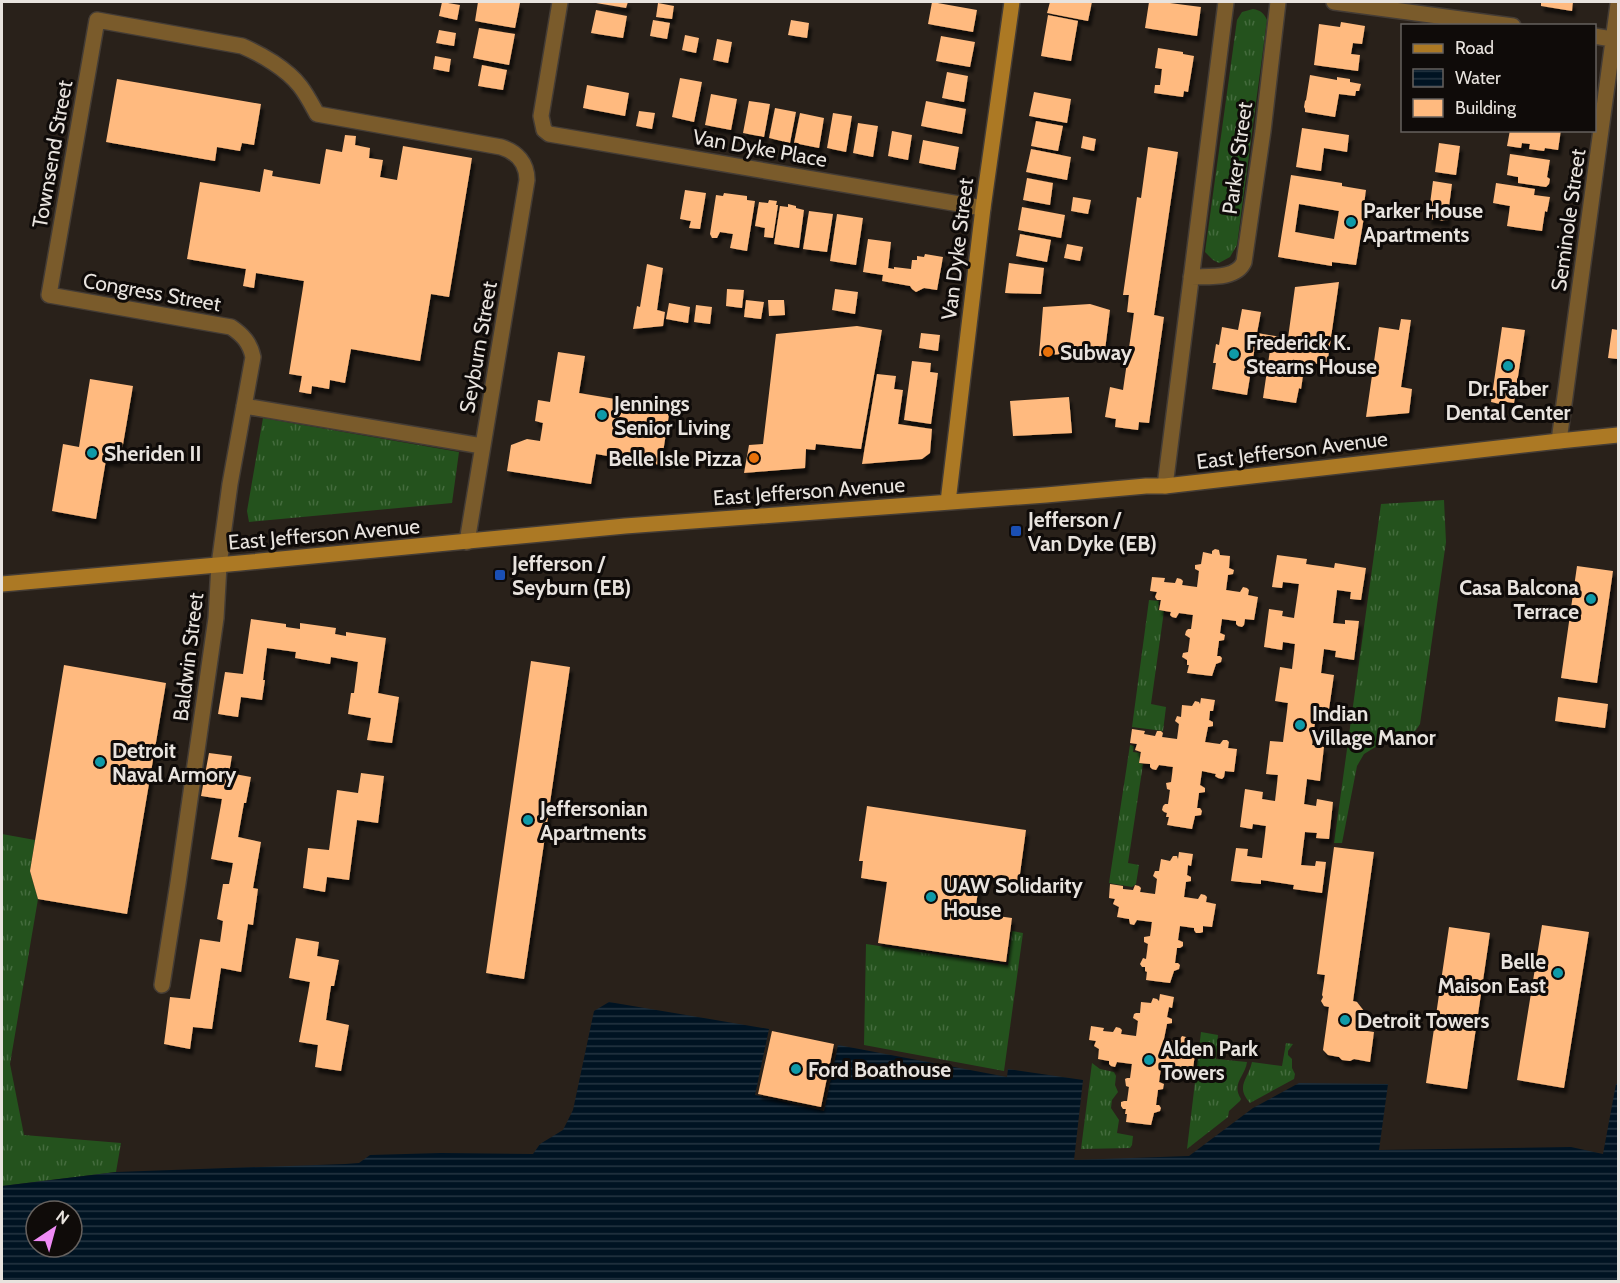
<svg xmlns="http://www.w3.org/2000/svg" width="1620" height="1283" viewBox="0 0 1620 1283" font-family="Cabin,sans-serif">
<style>
.grass{fill:url(#grass-tufts)}
.water{fill:url(#water-rules);fill-rule:evenodd}
.building{fill:#ffba7f;fill-rule:evenodd;filter:url(#shadow)}
.lines{fill:none;stroke-linecap:round;stroke-linejoin:round}
.street-casing{stroke:#443c35;stroke-width:18}
.secondary-casing{stroke:#443c35;stroke-width:18}
.street{stroke:#7a5b2b;stroke-width:15}
.secondary{stroke:#ac7924;stroke-width:15}
.culture-dot{fill:#0f9aa8;stroke:#0f0b09;stroke-width:2}
.food-dot{fill:#e8710a;stroke:#0f0b09;stroke-width:2}
.transit-dot{fill:#1a4fb4;stroke:#0f0b09;stroke-width:2}
.labels{text-anchor:middle;dominant-baseline:central;stroke-width:6;stroke-linejoin:round;paint-order:stroke}
.street-label{font-size:21px;fill:#e8e3de;stroke:#0f0b09}
.poi-label{font-size:21px;font-weight:bold;fill:#e8e3de;stroke:#0f0b09;text-anchor:start}
</style>
<defs>
<pattern id="grass-tufts" width="24" height="20" patternUnits="userSpaceOnUse" patternTransform="scale(1.5)"><rect width="24" height="20" fill="#24521d"/><path d="M3 7l-1-3M5 7V3M7 7l1-3M15 17l-1-3M17 17v-4M19 17l1-3" fill="none" stroke="#446b3d"/></pattern>
<pattern id="water-rules" width="6" height="5" patternUnits="userSpaceOnUse" patternTransform="scale(1.5)"><rect width="6" height="5" fill="#001322"/><path d="M0 2.5h6" fill="none" stroke="#253542"/></pattern>
<filter id="shadow"><feDropShadow dx="3" dy="5.5" stdDeviation="1.5" flood-color="#0009"/></filter>
</defs>
<rect width="100%" height="100%" fill="#29211a"/>
<path class="grass" d="M1253,9C1260,10 1264,13 1267,20L1237,245L1230,257L1219,263L1213,260L1205,252L1237,20L1242,12Z
M263,418L459,452L452,503L249,522L247,511Z
M1444,500L1446,542L1420,724L1416,730L1406,738L1394,742L1382,743L1364,754L1357,766L1342,843H1334L1381,504Z
M1149,600L1159,601L1158,610L1164,611L1151,704L1166,707L1163,731L1132,727Z
M1130,745L1134,746L1133,752L1140,753L1139,763L1143,764L1128,863L1139,865L1136,884L1132,887L1109,883Z
M2,834L35,840L30,871L38,899L10,1064L24,1135L121,1143L116,1172L2,1186Z
M1012,931L1023,933L1004,1071L864,1045L866,944L1008,965Z
M1201,1032L1218,1035L1216,1059L1247,1062C1245,1077 1231,1083 1241,1099L1240,1101L1229,1111L1228,1117L1187,1149Z
M1286,1043L1293,1044L1288,1051V1055L1292,1059V1068L1295,1074L1294,1079L1250,1103C1235,1086 1248,1080 1252,1062L1282,1066Z
M1092,1063L1100,1069L1114,1072L1116,1076L1115,1085L1118,1092L1112,1100L1111,1108L1119,1120L1117,1133L1133,1136L1132,1145L1130,1148L1081,1149Z"/>
<path class="water" d="M609,1002L769,1029L755,1095L824,1111L838,1045L1007,1077L1008,1069L1083,1080L1074,1160L1189,1156L1253,1108L1299,1083L1388,1084L1379,1150L1571,1147L1603,1154L1616,1084H1618V1281H2V1186L116,1172L345,1164L359,1163L370,1155L441,1153L533,1154L540,1144L563,1130L573,1110L594,1011ZM36,1211H72V1247H36Z"/>
<path class="building" d="M442,2L460,5L457,20L439,16Z
M478,2H511L520,3L515,28L475,21Z
M596,2H628L626,8L596,3Z
M932,2L977,10L973,32L928,24Z
M1050,2H1092L1088,21L1047,13Z
M1149,2H1162L1201,7L1197,36L1145,28Z
M1541,2H1573L1572,11L1541,6Z
M658,3L674,6L672,19L656,17Z
M596,10L627,16L623,38L591,33Z
M1048,15L1078,21L1071,61L1041,56Z
M653,20L670,23L667,39L650,36Z
M791,20L809,23L807,38L788,35Z
M1341,22L1365,26L1362,44L1353,43L1351,54L1360,55L1358,71L1314,65L1319,24L1340,27Z
M479,28L515,34L509,65L473,58Z
M439,30L456,33L454,46L436,43Z
M685,35L699,38L696,53L682,50Z
M941,36L975,42L970,67L936,61Z
M717,39L732,42L728,63L713,60Z
M1158,48L1183,52V54L1194,56L1188,92L1184,91L1183,97L1154,93L1155,85H1160L1162,69L1155,68Z
M435,56L451,59L449,72L433,69Z
M482,65L507,70L503,90L478,86Z
M947,72L968,76L964,102L942,98Z
M1310,75L1337,80V77L1350,79V82L1361,84L1359,91H1356L1355,96L1339,94L1335,117L1305,112V109L1304,107L1305,101L1306,100Z
M680,78L702,82L694,122L672,117Z
M117,79L261,104L254,145L242,143L240,151L217,147L215,161L106,142Z
M587,85L629,93L625,116L583,108Z
M1034,92L1071,99L1067,123L1029,116Z
M711,94L737,99L731,130L705,125Z
M749,101L770,104L764,137L743,133Z
M926,101L966,109L962,134L921,126Z
M775,108L796,112L790,143L769,138Z
M639,111L655,113L652,129L636,126Z
M800,113L824,118L819,148L794,143Z
M833,113L852,116L846,152L827,148Z
M1036,121L1063,126L1058,151L1031,146Z
M858,123L878,126L873,157L853,153Z
M1302,128L1349,135L1347,152L1324,148L1321,171L1296,167Z
M1510,130H1561L1558,150L1545,148L1544,151L1529,149L1530,144L1522,143L1521,148L1507,146Z
M892,131L912,135L908,160L888,156Z
M345,135L356,136L355,145L370,148L369,158L383,160L380,177L397,180L403,146L472,158L449,297L431,294L420,361L351,349L345,383L330,380L329,389L312,386L311,394L299,392L302,376L289,374L304,281L256,273L254,288L243,286L246,269L187,259L200,182L260,192L264,169L273,171L272,176L320,184L326,149L342,152Z
M1083,136L1096,139L1094,151L1081,148Z
M923,140L959,147L955,170L919,163Z
M1439,143L1460,146L1456,175L1435,172Z
M1148,147L1178,152L1154,315L1164,317L1149,423L1139,422L1138,430L1115,427L1116,419L1105,417L1110,387L1123,390L1134,313L1127,312L1129,295H1123L1137,197L1141,198Z
M1031,149L1071,157L1067,180L1026,172Z
M1510,154L1550,160L1547,177L1550,179L1549,184L1546,187L1518,183V177L1507,175Z
M1291,175L1342,183V186L1366,190L1363,211H1365L1356,265L1332,262V266L1278,257ZM1299,204L1339,211L1334,239L1295,232Z
M1027,178L1053,183L1050,205L1023,200Z
M1433,181L1452,184L1447,221L1428,219Z
M1496,183L1535,189L1534,195L1550,197L1547,212L1545,211L1542,231L1507,226L1510,206L1493,203Z
M685,190L706,193L700,229L689,228L691,221L680,219Z
M724,193L747,196V200L755,201L747,251L730,248L733,234L720,232L717,238H712L710,234L716,195L723,196Z
M1073,197L1091,200L1088,214L1071,211Z
M769,200L777,201L776,205H778L773,238L764,237L765,228L755,226L759,202L768,203Z
M788,204L796,206V208L804,210L799,248L774,244L780,206L788,207Z
M1022,207L1065,215L1061,238L1018,230Z
M809,211L833,214L827,252L803,249Z
M837,214L863,218L856,265L830,261Z
M1020,234L1051,240L1047,262L1016,256Z
M868,239L891,242L888,268L894,269V267L911,269L912,260H917V256L924,257L925,254L943,257L937,290L924,288L916,292L912,289L910,286L882,281L883,275L863,272Z
M1067,244L1083,247L1080,261L1064,258Z
M1009,263L1044,268L1041,294L1005,293Z
M647,264L663,268L657,310L665,312L663,326L633,329L637,306L640,307Z
M1339,282L1327,365L1312,363L1311,366L1299,365L1300,361L1293,360L1292,368L1299,369L1298,375L1303,376L1301,389L1299,388L1296,403L1263,398L1271,343L1256,340L1247,395L1212,389L1216,363H1213L1216,344L1219,345L1222,327L1238,330L1242,309L1261,312L1257,333L1288,338L1295,287Z
M727,289L744,290L742,308L726,306Z
M835,289L858,292L855,314L832,310Z
M746,300L764,302L761,319L744,317Z
M768,300H784L785,315L769,316Z
M669,303L690,307L688,323L666,319Z
M1090,304L1110,310L1105,350L1039,356L1043,307Z
M696,305L712,307L710,324L694,322Z
M1401,319L1411,320L1401,387L1412,389L1409,413L1366,417L1379,327L1399,330Z
M857,326L882,330L861,449L816,444L815,450L806,449L805,468L744,473L749,445L763,444L776,334Z
M1502,327L1525,330L1514,403L1500,401V404L1491,402Z
M1612,329L1618,330V359L1608,358Z
M921,333L940,335L938,351L919,348Z
M558,352L585,356L579,393L670,408L661,465L596,454L591,484L507,471L511,445L527,439L540,441L543,423L535,421L538,400L550,402Z
M912,361L931,363L930,372L938,373L931,424L904,420Z
M877,374L896,376L894,389L903,390L898,424L932,429L930,453L922,459L862,464Z
M90,379L133,386L120,462L106,460L96,519L52,511L63,444L79,447Z
M1069,397L1072,433L1013,436L1010,401Z
M1215,549L1219,550L1220,555L1230,556L1229,568L1234,570L1233,574L1228,575L1226,590L1240,592L1243,587L1247,588L1249,590L1248,595L1258,597L1254,620L1245,619L1244,625L1242,627L1238,626L1236,624V621L1222,619L1220,633L1225,635L1224,640L1219,641L1217,656H1220L1222,658L1221,662L1216,664L1212,676L1187,673L1189,665H1187V660L1182,657L1183,653L1188,652L1190,638L1185,635L1186,631L1188,629H1191L1193,615L1179,613L1176,618L1172,617L1170,615L1171,612L1159,610L1161,600H1157L1155,597L1157,592L1150,591L1152,577L1165,578L1164,582L1175,583L1177,578L1181,579L1183,581L1182,585L1197,587L1199,571L1195,569V565L1201,564L1203,552L1212,554V551Z
M1277,555L1307,559L1306,564L1334,568L1335,563L1366,568L1361,600L1350,599L1351,592L1337,590L1333,623L1345,624V620L1359,621L1354,660L1335,657L1336,651L1324,649L1321,673L1334,675L1329,709L1317,707L1312,745L1324,747L1320,781L1307,779L1304,804L1316,806L1317,799L1333,802L1329,839L1316,838L1317,833L1305,832L1301,865L1315,866L1316,861L1326,862L1322,893L1293,889L1294,885L1261,880V884L1231,881L1236,848L1248,849L1247,856L1262,858L1266,826L1253,824L1252,829L1240,827L1245,789L1263,792L1262,799L1275,801L1278,775L1266,774L1270,741L1283,742L1288,703L1275,701L1280,667L1292,669L1295,644L1283,642L1282,650L1264,647L1269,609L1283,611L1282,616L1294,618L1299,584L1283,582L1282,588L1272,587Z
M1577,566L1613,571L1597,683L1561,678Z
M251,619L286,624V627L300,629V623L336,628L335,634L346,636V632L386,638L378,693L399,697L392,743L367,740L371,718L348,714L351,693H354L358,662L331,657L330,664L295,658L296,652L267,648L263,680H265L262,700L241,697L238,717L218,714L225,672L243,674Z
M531,661L570,667L524,979L486,973Z
M64,665L166,683L127,914L38,899L30,871Z
M1558,697L1608,704L1605,728L1555,721Z
M1201,698L1215,700L1213,711H1210L1209,720L1213,722V726L1208,727L1205,742L1220,744L1223,740H1227L1229,742L1228,748L1237,749L1234,772L1225,771L1224,777L1222,779L1218,778L1215,776L1216,774L1202,771L1200,785L1205,788V792L1199,793L1197,808H1200L1202,811L1201,815L1195,816L1192,829L1167,825L1169,817H1166L1167,813L1164,812L1162,810L1163,806L1165,804H1168L1170,790L1167,789L1166,783L1171,782L1173,767L1159,765L1156,770L1152,769L1150,767V764L1139,763L1141,752L1135,750L1137,744L1130,743L1132,729L1145,731L1144,734L1155,736L1157,731H1161L1163,733L1162,737L1177,739L1179,724L1175,721L1177,716L1181,717L1182,705L1192,706L1195,701L1199,702L1200,704Z
M209,753L232,756L229,773L251,777L246,803H244L238,837L261,842L253,888L258,889L253,925L248,924L241,972L221,968L212,1029L193,1027L190,1049L164,1044L170,997L190,999L200,939L220,942L223,921L217,919L223,884H229L233,863L211,859L222,799L201,796Z
M361,773L384,776L378,823L357,820L349,880L327,877L325,892L303,888L308,848L329,850L337,790L358,793Z
M867,806L1026,830L1019,881L980,876L975,913L1012,918L1006,962L878,943L887,882L861,878L863,861H859Z
M1334,847L1374,852L1353,1001L1357,1002L1364,1011L1361,1030L1374,1032L1370,1062L1354,1059L1350,1061L1342,1060L1339,1057L1328,1055L1323,1050L1329,1007L1324,1006L1321,1001L1323,997L1322,995L1325,975L1317,974Z
M1179,852L1193,854L1191,866L1188,865L1187,875L1191,877V881L1186,882L1184,897L1198,899L1201,894L1205,895L1207,897L1206,902L1216,904L1212,927L1203,926V932L1200,933H1196L1194,930V928L1180,926L1178,940L1183,942V946L1180,948H1177L1175,963H1178L1180,965L1179,969L1174,971L1170,983L1146,980L1147,972L1145,971V967H1142L1140,964L1143,958L1146,959L1148,944L1144,942V937L1150,936L1152,922L1137,920L1134,925L1130,924L1129,919L1117,917L1119,907L1113,904L1115,899L1109,898L1110,884L1123,886V889L1133,890L1135,885L1139,886L1141,888L1140,892L1155,894L1157,879L1153,876L1155,871H1159L1161,859L1170,861L1173,856H1177L1178,859Z
M1542,925L1589,932L1564,1088L1517,1080Z
M1449,927L1490,933L1467,1089L1426,1083Z
M296,938L319,942L317,956L339,960L334,986H331L326,1020L349,1025L341,1071L315,1067L318,1045L299,1042L310,982L289,978Z
M1160,994L1174,997L1172,1008L1169,1007L1167,1017L1172,1019V1023L1167,1024L1164,1039L1179,1041L1182,1036L1186,1037L1188,1039L1187,1044L1196,1046L1193,1069L1184,1068L1183,1074L1181,1076L1176,1075L1174,1073L1175,1070L1161,1068L1159,1082L1164,1084L1163,1089L1158,1090L1156,1105H1159L1161,1108L1160,1111L1154,1113L1151,1125L1126,1122L1127,1114H1125L1126,1109H1123L1121,1106V1102L1124,1101H1127L1129,1087L1126,1086L1125,1079L1127,1078H1130L1132,1064L1117,1062L1115,1067L1111,1066L1109,1064V1061L1098,1059L1099,1049L1094,1046L1096,1041L1089,1040L1091,1026L1104,1028L1103,1031L1113,1032L1116,1027L1120,1028L1122,1030L1121,1034L1136,1036L1138,1021L1133,1018L1134,1014L1136,1013H1140L1141,1002L1151,1003L1153,998L1157,999L1159,1001Z
M772,1031L834,1044L821,1107L758,1094Z"/>
<g class="lines">
<defs>
<path id="street" d="M560,2L541,116L544,130L549,134L983,208
M1334,2L1513,26
M1594,36L1618,40
M1191,277C1207,276 1236,280 1244,262L1263,131L1278,2
M244,406L482,446
M1559,441L1618,4
M1165,486L1226,2
M162,985L178,883L216,618L219,565L230,484L253,357C250,343 243,335 231,327L49,295L97,20L242,46C261,54 287,69 300,86C307,95 312,105 317,114L501,147C517,152 527,163 527,180L467,542"/>
<path id="secondary" d="M948,502L983,208L1012,2
M2,584L240,563L625,526L1046,495L1146,486H1165L1559,441L1618,435"/>
</defs>
<use href="#street" class="street-casing"/>
<use href="#secondary" class="secondary-casing"/>
<use href="#street" class="street"/>
<use href="#secondary" class="secondary"/>
</g>
<g class="culture-dot">
<circle cx="1351" cy="222" r="6"/>
<circle cx="1234" cy="354" r="6"/>
<circle cx="1508" cy="366" r="6"/>
<circle cx="602" cy="415" r="6"/>
<circle cx="92" cy="453" r="6"/>
<circle cx="1591" cy="599" r="6"/>
<circle cx="1300" cy="725" r="6"/>
<circle cx="100" cy="762" r="6"/>
<circle cx="528" cy="820" r="6"/>
<circle cx="931" cy="897" r="6"/>
<circle cx="1558" cy="973" r="6"/>
<circle cx="1345" cy="1020" r="6"/>
<circle cx="1149" cy="1060" r="6"/>
<circle cx="796" cy="1069" r="6"/>
</g>
<g class="food-dot">
<circle cx="1048" cy="352" r="6"/>
<circle cx="754" cy="458" r="6"/>
</g>
<g class="transit-dot">
<rect x="1010" y="525" width="12" height="12" rx="3"/>
<rect x="494" y="569" width="12" height="12" rx="3"/>
</g>
<g class="labels">
<g class="street-label">
<text transform="translate(760 148) rotate(10)">Van Dyke Place</text>
<text transform="translate(52 154) rotate(-80)">Townsend Street</text>
<text transform="translate(1237 158) rotate(-82)">Parker Street</text>
<text transform="translate(1568 220) rotate(-82)">Seminole Street</text>
<text transform="translate(957 249) rotate(-83)">Van Dyke Street</text>
<text transform="translate(152 292) rotate(10)">Congress Street</text>
<text transform="translate(478 347) rotate(-80)">Seyburn Street</text>
<text transform="translate(1292 450) rotate(-7)">East Jefferson Avenue</text>
<text transform="translate(809 491) rotate(-4)">East Jefferson Avenue</text>
<text transform="translate(324 534) rotate(-5)">East Jefferson Avenue</text>
<text transform="translate(188 657) rotate(-83)">Baldwin Street</text>
</g>
<g class="poi-label">
<text x="1363" y="210">Parker House<tspan x="1363" dy="24">Apartments</tspan></text>
<text x="1246" y="342">Frederick K.<tspan x="1246" dy="24">Stearns House</tspan></text>
<text x="1060" y="352">Subway</text>
<text x="1508" y="388" text-anchor="middle">Dr. Faber<tspan x="1508" dy="24">Dental Center</tspan></text>
<text x="614" y="403">Jennings<tspan x="614" dy="24">Senior Living</tspan></text>
<text x="104" y="453">Sheriden II</text>
<text x="742" y="458" text-anchor="end">Belle Isle Pizza</text>
<text x="1028" y="519">Jefferson /<tspan x="1028" dy="24">Van Dyke (EB)</tspan></text>
<text x="512" y="563">Jefferson /<tspan x="512" dy="24">Seyburn (EB)</tspan></text>
<text x="1579" y="587" text-anchor="end">Casa Balcona<tspan x="1579" dy="24">Terrace</tspan></text>
<text x="1312" y="713">Indian<tspan x="1312" dy="24">Village Manor</tspan></text>
<text x="112" y="750">Detroit<tspan x="112" dy="24">Naval Armory</tspan></text>
<text x="540" y="808">Jeffersonian<tspan x="540" dy="24">Apartments</tspan></text>
<text x="943" y="885">UAW Solidarity<tspan x="943" dy="24">House</tspan></text>
<text x="1546" y="961" text-anchor="end">Belle<tspan x="1546" dy="24">Maison East</tspan></text>
<text x="1357" y="1020">Detroit Towers</text>
<text x="1161" y="1048">Alden Park<tspan x="1161" dy="24">Towers</tspan></text>
<text x="808" y="1069">Ford Boathouse</text>
</g>
</g>
<rect width="1620" height="1283" fill="none" stroke="#e8e3de" stroke-width="6"/>
<rect x="1401" y="24" width="195" height="108" fill="#0f0b09" stroke="#66615e" stroke-width="1.5"/>
<rect x="1413" y="44" width="30" height="9" fill="#ac7924" stroke="#66615e" stroke-width="1.5"/>
<text x="1455" y="54" font-size="18" fill="#e8e3de">Road</text>
<rect x="1413" y="69" width="30" height="18" fill="url(#water-rules)" stroke="#66615e" stroke-width="1.5"/>
<text x="1455" y="84" font-size="18" fill="#e8e3de">Water</text>
<rect x="1413" y="99" width="30" height="18" fill="#ffba7f" stroke="#66615e" stroke-width="1.5"/>
<text x="1455" y="114" font-size="18" fill="#e8e3de">Building</text>
<g transform="translate(54 1229) rotate(36)"><circle r="28" fill="#0f0b09" stroke="#66615e" stroke-width="1.5"/>
<path d="M0-4.5L10 22L0 15L-10 22Z" fill="#f08bf6"/>
<text y="-9" font-size="16" font-weight="bold" text-anchor="middle" fill="#e8e3de">N</text>
</g>
</svg>
